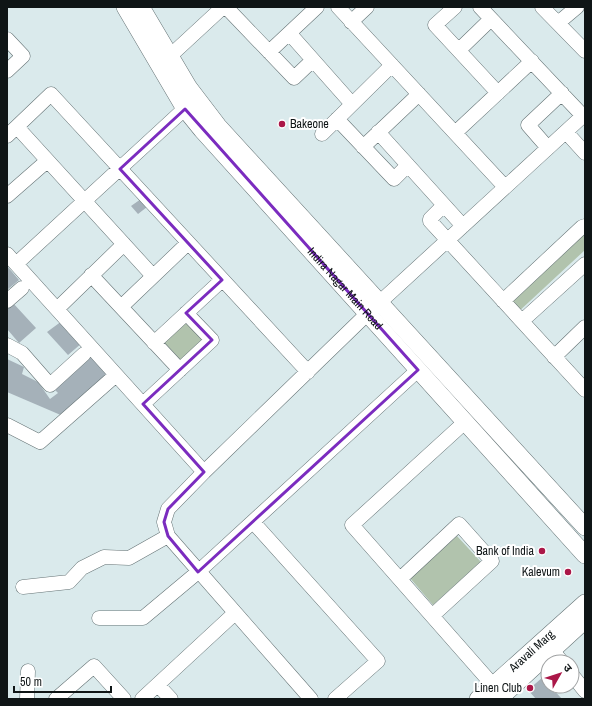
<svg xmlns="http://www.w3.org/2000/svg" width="592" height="706" viewBox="0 0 592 706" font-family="'Archivo Narrow','Noto Sans Devanagari',sans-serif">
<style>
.green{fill:#b1c3ad}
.building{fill:#a5b1b9}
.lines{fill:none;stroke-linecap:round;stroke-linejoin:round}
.minor-casing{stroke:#657375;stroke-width:15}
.tertiary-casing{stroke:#657375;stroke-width:18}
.minor{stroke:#fff;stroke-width:14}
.tertiary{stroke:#fff;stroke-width:17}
.marked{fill:none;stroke:#7b2cbf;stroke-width:3;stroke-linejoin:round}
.poi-dot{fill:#ab1748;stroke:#fff;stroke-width:1.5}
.labels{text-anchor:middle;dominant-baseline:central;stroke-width:4;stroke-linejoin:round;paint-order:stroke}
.poi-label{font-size:12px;fill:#0f1516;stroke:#fff;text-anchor:end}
.street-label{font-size:12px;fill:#0f1516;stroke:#fff}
</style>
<rect width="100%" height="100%" fill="#daeaec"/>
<path class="green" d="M576,226L585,235V250L516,314L500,296Z
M187,321L208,343L182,367L161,345Z
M457,536L481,562L433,605L410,578Z"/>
<path class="building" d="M141,199L147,207L138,214L131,206Z
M7,266L19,280L7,290Z
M13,303L36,328L19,343L7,329V309Z
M62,321L82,343L68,355L47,332Z
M93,355L111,376L63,416L7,392V359L24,367L22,374L38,382L50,399L58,393L54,389Z
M543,677L548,683V686H550L562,699H536L528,690Z"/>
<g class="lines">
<defs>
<path id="minor" d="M226,7L294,78L313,60
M338,7L505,187
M455,7L435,25L498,93
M480,7L583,116
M542,7L585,51
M351,22L367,7
M558,23L577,7
M290,34L352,104
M7,39L23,56L7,71
M459,50L491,19
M269,52L317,7
M170,56L223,7
M337,119L394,179L408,165
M17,127L153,276
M378,132L463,226
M566,132L585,153
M455,133L532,61
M322,134L392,65
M7,136L51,94L308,372
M363,147L419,94
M548,148L528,125L562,93
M7,196L47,161
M444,205L430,219V221L585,390
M7,254L204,472
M16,264L192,102
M91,275L180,370
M7,301L22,288
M503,301L582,227L585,226
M121,307L188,243
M57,309L124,244
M522,321L585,264
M154,343L222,280
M7,345L22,353L50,385L84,354
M554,357L585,327
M143,404L212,340L186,313
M465,422L352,525L499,692
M7,425L40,442L116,375
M253,522L378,661L335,699
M400,579L459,524L492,561L432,616
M23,587L69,582L82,568L104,557L129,558L168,536
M99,618H143L198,572L418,370
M552,650L562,662
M572,675L585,691
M158,685L171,699
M27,699L28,671
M56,699L94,666L124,699
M142,699L235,613
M311,699L168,536L164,522L168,509L204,472L367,314L585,114"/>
<g id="tertiary">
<path id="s1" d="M125,7L185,109L202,130L585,555"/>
<path d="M141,7L189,88L218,126L585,527"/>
<path id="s2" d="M478,699L585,603"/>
<path d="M499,699L585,620"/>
</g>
</defs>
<use href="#minor" class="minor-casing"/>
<use href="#tertiary" class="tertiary-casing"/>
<use href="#minor" class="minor"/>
<use href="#tertiary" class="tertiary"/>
</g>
<path class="marked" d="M185,109L418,370L198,572L168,536L164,522L168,509L204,472L143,404L212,340L186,313L222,280L120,169Z"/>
<g class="poi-dot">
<circle cx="282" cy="124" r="4"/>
<circle cx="542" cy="551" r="4"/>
<circle cx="568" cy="572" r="4"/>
<circle cx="530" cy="688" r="4"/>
</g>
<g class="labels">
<g class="poi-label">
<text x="290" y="124" text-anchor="start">Bakeone</text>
<text x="534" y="551">Bank of India</text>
<text x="560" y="572">Kalevum</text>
<text x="522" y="688">Linen Club</text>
</g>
<g class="street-label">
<text stroke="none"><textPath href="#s1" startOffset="359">Indira Nagar Main Road</textPath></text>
<text stroke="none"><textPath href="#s2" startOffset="72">Aravali Marg</textPath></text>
</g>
</g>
<rect width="592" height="706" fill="none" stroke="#0f1516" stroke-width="16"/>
<g transform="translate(560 674) rotate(51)"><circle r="19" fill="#ffffff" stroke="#9fa1a2"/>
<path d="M0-3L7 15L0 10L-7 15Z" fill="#ab1748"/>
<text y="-6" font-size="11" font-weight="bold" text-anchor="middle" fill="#0f1516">उ</text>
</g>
<path d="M14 686v6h97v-6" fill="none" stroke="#0f1516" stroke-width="2"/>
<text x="20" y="686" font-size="12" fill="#0f1516" stroke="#ffffff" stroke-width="3" paint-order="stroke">50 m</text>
</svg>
